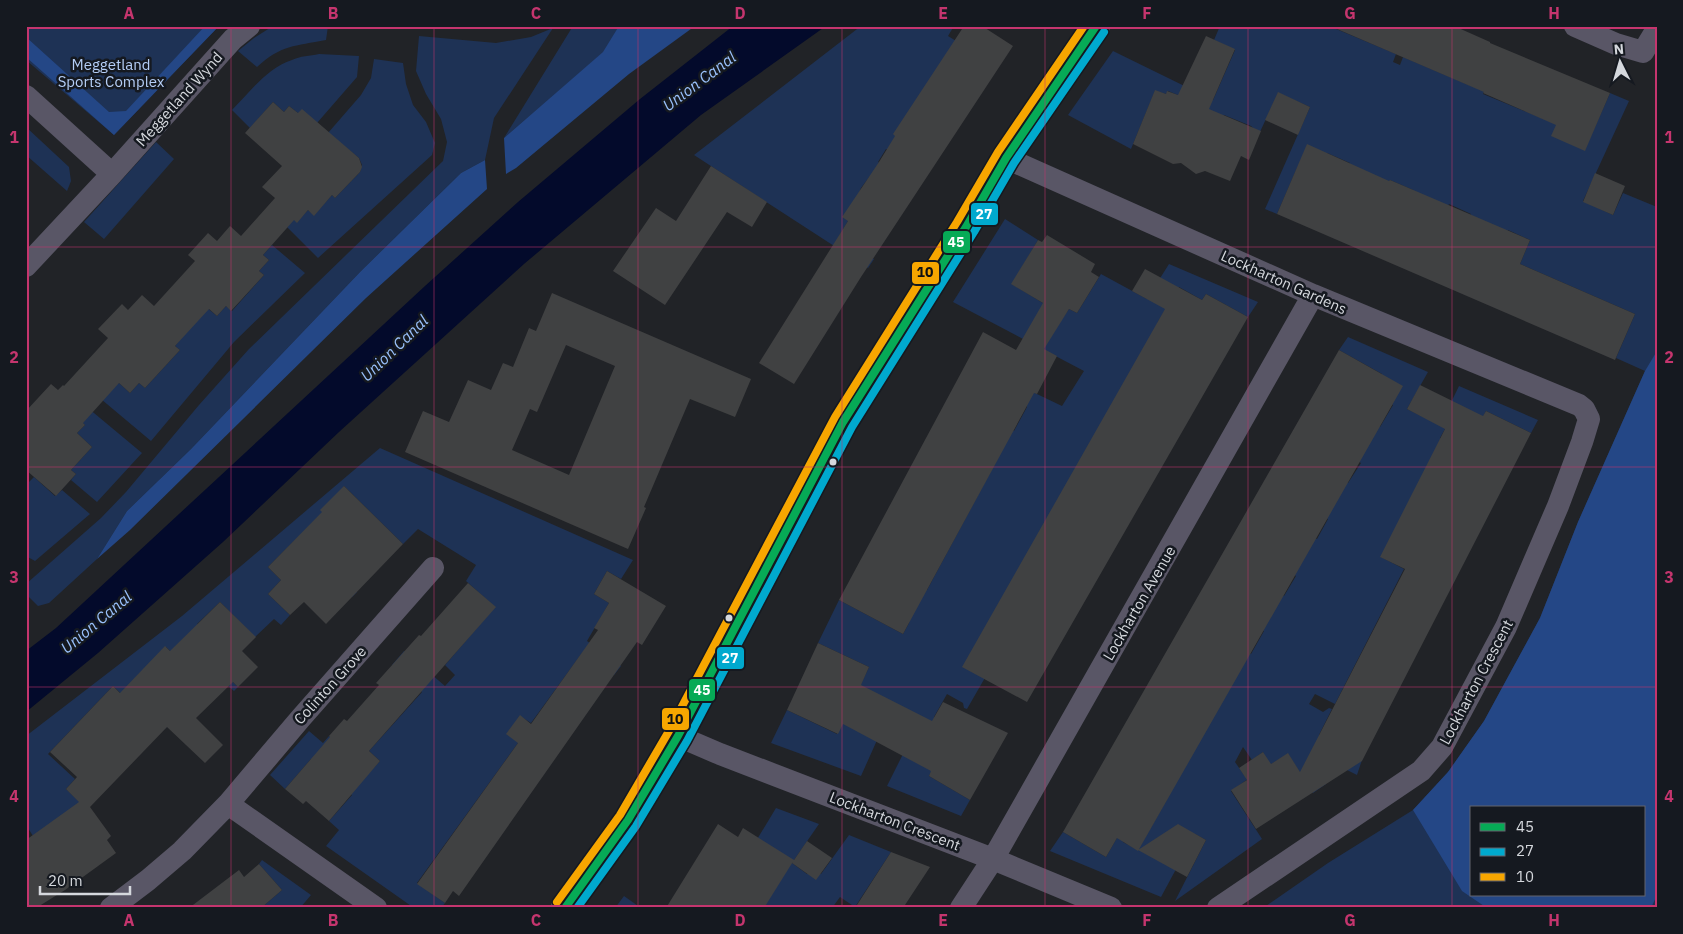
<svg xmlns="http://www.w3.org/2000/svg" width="1683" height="934" viewBox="0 0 1683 934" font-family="'IBM Plex Sans',sans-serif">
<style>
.green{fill:#1e3255;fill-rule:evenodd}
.forest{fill:#244786;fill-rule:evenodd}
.water{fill:#030a2b}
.building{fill:#404142;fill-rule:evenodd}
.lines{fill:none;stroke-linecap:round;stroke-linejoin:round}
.street{stroke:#595666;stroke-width:22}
.secondary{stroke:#5b5869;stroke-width:28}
.bus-1-casing{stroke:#151920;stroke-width:11}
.bus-2-casing{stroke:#151920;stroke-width:11}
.bus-3-casing{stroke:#151920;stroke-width:11}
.bus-1{stroke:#06aa56;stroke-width:8}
.bus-2{stroke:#00a9ce;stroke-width:8}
.bus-3{stroke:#f7a600;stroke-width:8}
.grid{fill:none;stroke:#c5356e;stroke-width:1;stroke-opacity:0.55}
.bus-dot{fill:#d5d8dd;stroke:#151920;stroke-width:2}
.labels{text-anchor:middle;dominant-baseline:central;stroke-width:5;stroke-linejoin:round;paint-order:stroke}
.park-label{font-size:15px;fill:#b5cef6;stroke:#151920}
.street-label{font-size:15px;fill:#d5d8dd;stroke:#151920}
.water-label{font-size:16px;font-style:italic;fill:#99c0fb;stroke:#151920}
.line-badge{stroke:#151920;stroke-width:2}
.badge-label{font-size:14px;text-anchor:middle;font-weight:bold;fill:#fff}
.pale-badge-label{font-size:14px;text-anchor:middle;font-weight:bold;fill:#111}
.neatline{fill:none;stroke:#c5356e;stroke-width:2}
.grid-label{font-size:16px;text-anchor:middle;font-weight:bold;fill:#c5356e}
</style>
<rect width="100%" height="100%" fill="#212327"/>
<path class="green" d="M26,26H219L114,135L26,60Z
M273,26H328L326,40C295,46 281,45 257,67L238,51L254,38Z
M573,26H620L606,50L504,138Z
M861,26H954L948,36L961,44L892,152L886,149L878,162L885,166L870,176L861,188L848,221L839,236L874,259L868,268L694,155Z
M1220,26H1329L1396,54L1393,62L1400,65L1403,57L1471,86L1499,57L1483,94L1590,138L1610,93L1629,101L1583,201L1613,215L1623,193L1657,207V908H1263L1328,863L1413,810L1448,772L1484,721L1540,618L1578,522L1645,371L1616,358L1635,314L1520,264L1530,240L1508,230L1498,255L1461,239L1471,214L1449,204L1438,229L1413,190L1390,180L1379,203L1340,187L1350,163L1327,153L1297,168L1277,214L1265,209L1310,107L1278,93L1259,134L1251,126L1224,115L1221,121L1195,102L1168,91L1166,94L1155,91L1131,149L1068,115L1113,51L1213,100L1235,50L1214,40ZM1472,808H1644V895H1472Z
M553,28L494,118L485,160L461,173L361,271L191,449L127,511L97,559L49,603L38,606L26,594V584L101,518L126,492L199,405L249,349L443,161L447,142L441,119L426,94L416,71L419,36L496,43L531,37Z
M319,54L359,56L357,77L317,123L298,113L289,106L284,112L273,102L250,128L232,110C250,92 267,68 292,60C300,56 310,56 319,54Z
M374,59L403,63L406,84L413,105L426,122L435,143L432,155L318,258L284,224L291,217L297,222L308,210L314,215L332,195L335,198L360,172L362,165L359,158L328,133L361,95L371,78Z
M26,127L69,167L71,181L67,191L26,155Z
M156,142L174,159L104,239L84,222Z
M1005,219L1038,240L1012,284L1064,316L1069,309L1077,313L1101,274L1147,299L1169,264L1258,302L1248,317L1206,294L1202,300L1179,287L1159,320L990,669L967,709L964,708L963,703L947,694L934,717L949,725L940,755L929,776L970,800L961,816L887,786L915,730L858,690L869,667L818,643L839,600L903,634L909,623L913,583L927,590L998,458L1000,423L1014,431L1027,407L1016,384L1062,406L1084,371L953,302Z
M272,245L305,273L234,342L151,441L95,394L119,383L130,393L139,383L145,388L180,350L175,346L206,307L217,316L226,306L232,311L264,275L259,271L269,260L263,255Z
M1348,337L1428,372L1407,409L1440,425L1459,386L1538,420L1531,433L1486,411L1476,431L1451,418L1440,438L1465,452L1381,557L1404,569L1335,704L1315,694L1309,704L1323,712L1329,708L1332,709L1319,735L1363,757L1357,775L1323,758L1313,765L1326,784L1313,793L1288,754L1268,766L1263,752L1252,760L1243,747L1235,762L1244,775L1248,779L1231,791L1262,839L1175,901L1206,840L1195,834L1161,897L1050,851L1063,832L1106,857L1118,836L1122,839L1123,842L1138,850L1166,801L1237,646L1251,654L1264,631L1249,622L1268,588L1284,596L1296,576L1281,566L1301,531L1317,539L1328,519L1313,510L1334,475L1348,483L1361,463L1345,453L1364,418L1380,427L1393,405L1378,396L1382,374L1339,350Z
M88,408L142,453L97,502L71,480L76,474L71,470L92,447L77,433L85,425L78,419Z
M380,448L633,560L621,579L607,571L594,594L609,603L587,641L621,666L614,675L582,653L531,723L520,716L518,743L417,883L445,903L441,908H414L326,846L339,830L329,821L352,795L311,759L285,789L270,775L309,731L323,743L329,736L370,772L380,761L369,751L422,692L392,665L404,651L445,686L455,675L445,665L495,607L466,581L476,565L418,529L403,544L344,486L334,525L357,592L352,597L294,541L268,567L281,580L268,594L290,615L281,625L274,619L255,637L220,602L197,624L210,637L199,648L238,687L234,691L212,672L202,682L166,647L169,725L161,732L113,686L48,754L75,779L66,789L87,809L43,852L28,828L26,829V736L182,616Z
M34,477L55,496L62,490L90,514L35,561L26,556V485Z
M787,710L837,734L848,712L882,729L861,776L771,743Z
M776,808L819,824L792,863L807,874H821L849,835L891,852L855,907L840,897L832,908H770L766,905L753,846Z
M262,860L311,895L300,908H261L282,890L259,864Z
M624,896L641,908H615Z"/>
<path class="forest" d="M205,26H219L114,135L26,57V37L109,112L126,111Z
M619,26H695L629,74L516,168L506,174L504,138L603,52Z
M485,160L487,189L366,298L130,530L97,559L127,511L191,449L361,271L461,173Z
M1657,351V895L1651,908H1487L1462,891L1413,810L1448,772L1484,721L1540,618L1578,522L1645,371ZM1472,808H1644V895H1472Z"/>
<path class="water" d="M733,26H826L701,115L524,264L339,432L223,542L98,653L26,712V651L56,628L425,286L518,202L640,99Z"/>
<path class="building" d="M964,26H982L1013,46L861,277L794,384L759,363L848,221L842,217L879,162L895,136L893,134Z
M1330,26H1454L1490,42V43L1610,93L1585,151L1551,136L1556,125L1483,93L1484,92Z
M1206,36L1235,49L1209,109L1261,131L1249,160L1241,156L1230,181L1205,171L1196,174L1181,163L1173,164L1133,144L1155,90L1166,94L1167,91L1178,95Z
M1278,92L1310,107L1298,135L1265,120Z
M273,102L284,112L289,106L298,113L302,109L359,158L362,167L360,172L335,198L332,195L314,216L308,210L297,223L294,220L263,255L269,260L259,271L264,275L231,311L226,306L217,316L209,309L175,346L180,350L145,388L139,383L130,393L119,383L83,423L85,425L77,433L92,447L71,470L76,474L56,496L26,470V411L51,384L58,390L63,385L64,386L108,338L98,329L122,304L128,310L142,295L154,306L195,261L188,255L208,233L217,241L230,226L241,236L275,198L262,187L282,166L245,133Z
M1307,144L1389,181L1390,180L1530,240L1520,264L1635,314L1615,360L1277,214Z
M711,166L767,202L752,227L727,212L665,305L613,271L656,208L676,221Z
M1595,173L1625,186L1613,215L1583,202Z
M1047,235L1095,264L1091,272L1099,277L1077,313L1069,309L1044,349L1057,356L1037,394L1034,393L903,634L839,600L983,332L1016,350L1043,303L1011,284L1038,240L1042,242Z
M1145,269L1202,300L1206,294L1248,317L1027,702L962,667L1165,309L1132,291Z
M552,293L751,379L735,417L690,399L644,507L646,508L628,549L405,452L423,411L449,422L468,380L491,390L503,363L513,367L529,328L536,331ZM566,345L615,366L569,475L512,450L530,409L537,412Z
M1339,350L1403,386L1138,851L1117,838L1106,857L1063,832Z
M1420,385L1483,416L1486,411L1531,433L1362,761L1256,829L1231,790L1247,780L1239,768L1263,752L1271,764L1288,753L1300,772L1405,569L1380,557L1445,429L1407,409Z
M344,486L403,544L326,624L304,602L290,615L268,594L281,580L268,567L322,512L320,510Z
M607,571L666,606L642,645L637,642L459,896L453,891L445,903L417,884L518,743L506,734L520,715L531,724L598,630L594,628L609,603L594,594Z
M468,583L496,607L369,751L380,761L329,821L306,801L303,804L285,789L330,737L329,736L344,719L347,721L379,685L376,683L419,635L421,636Z
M220,602L256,637L242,651L258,667L238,687L233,682L196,718L223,745L205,763L167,727L90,807L111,836L107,840L116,853L65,890L36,908H26V840L79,802L66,789L77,777L50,752L113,686L120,693L165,646L170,651Z
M818,643L869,667L861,685L932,721L943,702L1008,733L970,800L929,776L931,771L843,724L838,734L787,710Z
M718,824L738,837L743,828L794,860L764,908H666Z
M1178,824L1206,840L1187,877L1138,850Z
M807,841L832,858L816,880L792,863Z
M891,852L930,867L903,908H855Z
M259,864L282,890L261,908H189L239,870L244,877Z"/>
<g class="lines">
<path class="street" d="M1575,26L1616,44L1643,52L1657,29
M26,96L112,174L26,266
M1006,158L1313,295L1579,405L1584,409L1589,419L1582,442L1558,506L1506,627L1442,747L1421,771L1218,908
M112,174L233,39L249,26
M678,736L720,754L993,859L1111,908
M228,804L376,908
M111,908L148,880L182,851L228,804L300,719L433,568
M961,908L993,859L1313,295"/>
<path class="secondary" d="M565,908L628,820L678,736L843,422L966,227L1006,158L1096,26"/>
<defs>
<path id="bus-1" d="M565,908L628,820L678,736L843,422L966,227L1006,158L1096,26"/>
<path id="bus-2" d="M577,908L636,826L687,741L852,427L974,232L1014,163L1104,32"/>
<path id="bus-3" d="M557,902L620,815L669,731L835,417L957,222L998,152L1084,26"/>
</defs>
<use href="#bus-1" class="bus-1-casing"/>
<use href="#bus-2" class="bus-2-casing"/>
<use href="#bus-3" class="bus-3-casing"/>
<use href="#bus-1" class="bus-1"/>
<use href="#bus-2" class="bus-2"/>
<use href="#bus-3" class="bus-3"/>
</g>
<path class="grid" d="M231,26V908M434,26V908M638,26V908M842,26V908M1045,26V908M1248,26V908M1452,26V908M26,247H1657M26,467H1657M26,687H1657"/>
<g class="bus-dot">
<circle cx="833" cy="462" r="4.5"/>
<circle cx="729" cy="618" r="4.5"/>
</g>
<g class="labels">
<g class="park-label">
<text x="111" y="64">Meggetland<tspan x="111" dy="17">Sports Complex</tspan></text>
</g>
<g class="street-label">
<text transform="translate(179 99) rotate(-48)">Meggetland Wynd</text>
<text transform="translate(1284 282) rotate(24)">Lockharton Gardens</text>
<text transform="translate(1139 603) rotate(-60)">Lockharton Avenue</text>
<text transform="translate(1476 682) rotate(-62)">Lockharton Crescent</text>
<text transform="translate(330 685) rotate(-48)">Colinton Grove</text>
<text transform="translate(895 821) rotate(21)">Lockharton Crescent</text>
</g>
<g class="water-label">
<text transform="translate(699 81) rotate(-37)">Union Canal</text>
<text transform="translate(394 348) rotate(-44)">Union Canal</text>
<text transform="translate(96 622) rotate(-40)">Union Canal</text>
</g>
</g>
<g class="line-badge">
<rect x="970" y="202" width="29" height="24" rx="5" fill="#00a9ce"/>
<rect x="942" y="230" width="29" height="24" rx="5" fill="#06aa56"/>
<rect x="911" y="261" width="29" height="24" rx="5" fill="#f7a600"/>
<rect x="716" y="646" width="29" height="24" rx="5" fill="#00a9ce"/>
<rect x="688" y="678" width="28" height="24" rx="5" fill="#06aa56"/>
<rect x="661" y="707" width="29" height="24" rx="5" fill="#f7a600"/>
</g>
<g class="badge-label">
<text x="984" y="219">27</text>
<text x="956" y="247">45</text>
<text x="730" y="663">27</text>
<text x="702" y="695">45</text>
</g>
<g class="pale-badge-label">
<text x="925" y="277">10</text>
<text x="675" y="724">10</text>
</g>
<rect width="1683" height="934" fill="none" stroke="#151920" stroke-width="55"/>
<rect x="1470" y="806" width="175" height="90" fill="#151920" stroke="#62656c"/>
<rect x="1480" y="823" width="25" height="8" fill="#06aa56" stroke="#62656c"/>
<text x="1516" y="832" font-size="15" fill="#d5d8dd">45</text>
<rect x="1480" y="848" width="25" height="8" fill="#00a9ce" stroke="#62656c"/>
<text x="1516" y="856" font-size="15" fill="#d5d8dd">27</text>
<rect x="1480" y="873" width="25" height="8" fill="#f7a600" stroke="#62656c"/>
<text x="1516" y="882" font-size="15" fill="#d5d8dd">10</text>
<g transform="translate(1620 62) rotate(355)" stroke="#151920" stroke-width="4" paint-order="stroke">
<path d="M0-4L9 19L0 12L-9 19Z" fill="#d5d8dd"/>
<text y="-8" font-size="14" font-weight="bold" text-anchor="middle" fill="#d5d8dd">N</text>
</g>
<path d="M40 886v8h90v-8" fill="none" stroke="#d5d8dd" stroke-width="2.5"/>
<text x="48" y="886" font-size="15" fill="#d5d8dd" stroke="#151920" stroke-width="4" paint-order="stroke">20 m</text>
<rect x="28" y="28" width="1628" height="878" class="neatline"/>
<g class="grid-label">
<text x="129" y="19">A</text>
<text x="333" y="19">B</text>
<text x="536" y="19">C</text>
<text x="740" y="19">D</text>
<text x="943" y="19">E</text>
<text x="1147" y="19">F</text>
<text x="1350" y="19">G</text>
<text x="1554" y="19">H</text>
<text x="14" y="143">1</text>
<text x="1669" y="143">1</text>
<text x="14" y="363">2</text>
<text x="1669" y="363">2</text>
<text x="14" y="583">3</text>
<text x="1669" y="583">3</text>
<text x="14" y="802">4</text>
<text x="1669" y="802">4</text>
<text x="129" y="926">A</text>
<text x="333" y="926">B</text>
<text x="536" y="926">C</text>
<text x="740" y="926">D</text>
<text x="943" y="926">E</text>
<text x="1147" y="926">F</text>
<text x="1350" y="926">G</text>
<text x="1554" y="926">H</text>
</g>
</svg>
